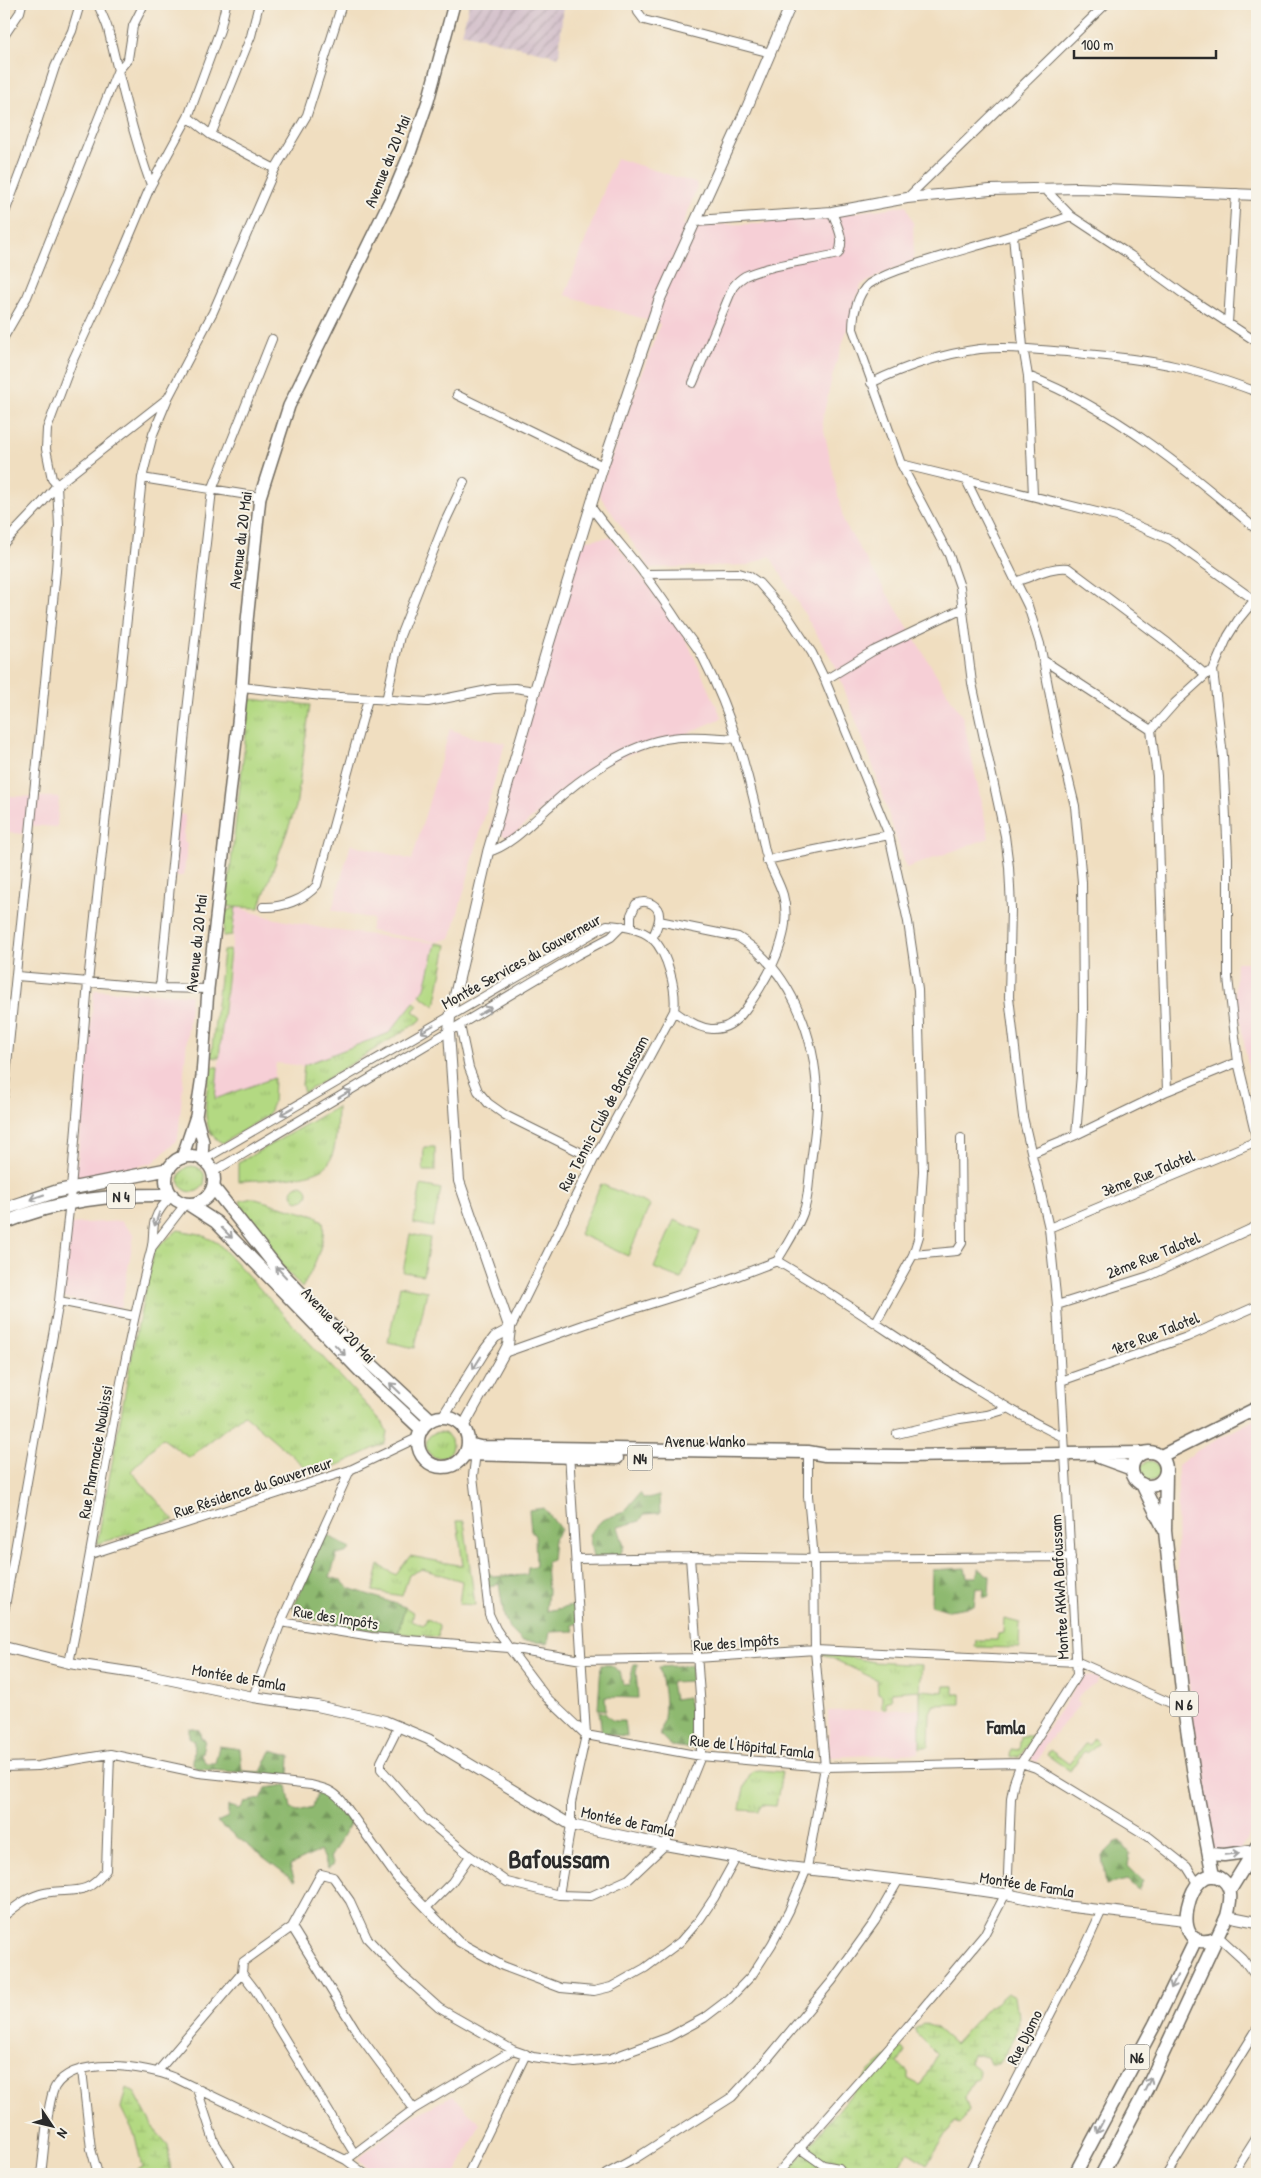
<svg xmlns="http://www.w3.org/2000/svg" width="1261" height="2178" viewBox="0 0 1261 2178" font-family="'Patrick Hand',sans-serif">
<style>
.built{fill:#f6cfd6}
.industrial{fill:url(#industrial-furrows)}
.grass{fill:url(#grass-tufts);stroke:#6f8256}
.forest{fill:url(#forest-firs);stroke:#5c724e}
.wetland{fill:url(#wetland-marsh);stroke:#6f8256}
.pitch{fill:#b3d982;stroke:#6f8256}
.lines{fill:none;stroke-linecap:round;stroke-linejoin:round}
.minor-casing{stroke:#706a5f;stroke-width:10}
.tertiary-casing{stroke:#706a5f;stroke-width:12}
.secondary-casing{stroke:#706a5f;stroke-width:14}
.trunk-casing{stroke:#706a5f;stroke-width:15}
.minor{stroke:#fff;stroke-width:8}
.tertiary{stroke:#fff;stroke-width:10}
.secondary{stroke:#fff;stroke-width:11}
.trunk{stroke:#fff;stroke-width:12}
.oneway{stroke:#a0a0a0}
.labels{text-anchor:middle;dominant-baseline:central;stroke-width:4;stroke-linejoin:round;paint-order:stroke}
.shield{fill:#f7f3e8;stroke:#686764;stroke-width:1}
.shield-label{font-size:15px;font-weight:bold;fill:#2b2b2b}
.street-label{font-size:16px;fill:#2b2b2b;stroke:#f7f3e8}
.neighbourhood-label{font-size:18px;font-weight:bold;fill:#2b2b2b;stroke:#f7f3e8}
.town-label{font-size:26px;font-weight:bold;fill:#2b2b2b;stroke:#f7f3e8}
</style>
<defs>
<pattern id="industrial-furrows" width="10" height="10" patternUnits="userSpaceOnUse" patternTransform="scale(1.25)"><rect width="10" height="10" fill="#d1bdc9"/><path d="M-1 1l2-2M0 10L10 0M9 11l2-2" fill="none" stroke="#aa9aa3"/></pattern>
<pattern id="grass-tufts" width="24" height="20" patternUnits="userSpaceOnUse" patternTransform="scale(1.25)"><rect width="24" height="20" fill="#b3d982"/><path d="M3 7l-1-3M5 7V3M7 7l1-3M15 17l-1-3M17 17v-4M19 17l1-3" fill="none" stroke="#9aba70"/></pattern>
<pattern id="forest-firs" width="22" height="20" patternUnits="userSpaceOnUse" patternTransform="scale(1.25)"><rect width="22" height="20" fill="#8eb970"/><path d="M5 1l3.5 6h-7zM16 11l3.5 6h-7z" fill="#74975c"/></pattern>
<pattern id="wetland-marsh" width="20" height="14" patternUnits="userSpaceOnUse" patternTransform="scale(1.25)"><rect width="20" height="14" fill="#b3d982"/><path d="M1 5h8M5 5V1M11 12h8M15 12V8" fill="none" stroke="#9aba70"/></pattern>
</defs>
<rect width="100%" height="100%" fill="#f7f3e8"/>
<filter id="ink" filterUnits="userSpaceOnUse"><feTurbulence type="fractalNoise" baseFrequency=".02" numOctaves="2"/><feDisplacementMap in="SourceGraphic" scale="10" xChannelSelector="R" yChannelSelector="G"/><feConvolveMatrix kernelMatrix="1 2 1 2 8 2 1 2 1" color-interpolation-filters="sRGB"/></filter>
<filter id="wash" filterUnits="userSpaceOnUse"><feTurbulence type="fractalNoise" baseFrequency=".0096" numOctaves="4" result="noise"/><feDisplacementMap in="SourceGraphic" scale="20" xChannelSelector="R" yChannelSelector="G"/><feGaussianBlur stdDeviation="1.12" result="paint"/><feColorMatrix in="noise" values="0 0 0 0 0 0 0 0 0 0 0 0 0 0 0 0 0 1.4 0 .05"/><feComposite in="paint" operator="in"/></filter>
<g filter="url(#wash)">
<rect width="100%" height="100%" fill="#f0dec0"/>
<path class="built" d="M616,158L698,184L683,225L753,224L890,208L906,205L913,223L914,259L861,285L832,377L822,421L844,523L963,718L989,838L906,868L873,766L835,665L770,556L749,565L650,568L598,493L660,324L565,295Z
M610,537L662,602L685,637L722,718L684,735L634,752L576,778L510,838L490,829L580,541Z
M450,729L472,737L505,743L451,938L436,942L370,931L373,919L332,910L351,844L412,860Z
M4,796L59,797L57,827L24,825L23,834L4,832Z
M176,814L185,815L184,840L187,845L184,876H171Z
M236,907L276,919L332,930L436,943L425,988L389,1033L307,1066L276,1063L274,1078L215,1100Z
M1236,962H1257V1105L1252,1088L1235,991Z
M94,990L191,995L178,1139L154,1162L75,1185Z
M121,1221L134,1235L121,1308L58,1297L68,1224Z
M1257,1418V1822L1237,1854L1212,1850L1204,1816L1177,1579L1178,1465L1198,1450Z
M1084,1676L1100,1677L1096,1684L1083,1691L1076,1700L1080,1704L1045,1746L1037,1763L1028,1756Z
M920,1709L919,1753L829,1757L828,1711Z
M453,2095L480,2124L456,2174H374L358,2159L406,2120Z"/>
<path class="industrial" d="M469,4H563L559,57L462,33Z"/>
<path class="grass" d="M250,699L310,705L296,807L259,908L236,907L232,935L223,936L225,912L236,907L226,906Z
M436,943L447,945L435,1006L420,995L425,988Z
M230,950L219,1058L211,1057L223,951Z
M414,1002L418,1005L413,1011L422,1018L420,1021L304,1093L302,1085L304,1065L389,1033Z
M210,1067H218L215,1099L274,1078L273,1103L268,1115L223,1143C196,1132 208,1090 210,1067Z
M337,1107C336,1124 338,1149 328,1164C318,1179 257,1180 238,1181V1163Z
M179 1179a13 13 0 1 1 26 0a13 13 0 1 1-26 0Z
M292 1193a8 8 0 1 1 16 0a8 8 0 1 1-16 0Z
M252,1198L315,1216L323,1221C327,1239 312,1272 302,1288C281,1263 246,1232 240,1201Z
M178,1230L200,1234L218,1243L383,1423L387,1432L385,1443L341,1464L312,1473L244,1414L189,1458L162,1438L131,1471L174,1520L97,1544L135,1339L154,1250Z
M426 1445a13 13 0 1 1 26 0a13 13 0 1 1-26 0Z
M1140 1471a10 10 0 1 1 20 0a10 10 0 1 1-20 0Z
M457,1521H464L475,1605L459,1604L462,1581L422,1569L409,1575L402,1596L373,1591L379,1565L396,1575L410,1556L463,1566Z
M405,1607L414,1613L411,1621L424,1625L427,1618L439,1626L438,1637L398,1633Z
M1004,1619L1020,1623L1019,1648L975,1647L976,1640H997L998,1633L1003,1632Z
M815,1650L874,1662L922,1665L920,1690L943,1692L944,1686H954V1694H961V1704L934,1705L930,1712L929,1746L920,1748V1690L891,1692L892,1700L886,1702V1708H882V1695L878,1693L877,1680Z
M1021,1736H1033L1020,1756L1010,1757L1011,1749L1019,1750Z
M1094,1738L1099,1743L1086,1753L1084,1751L1070,1771L1047,1755L1050,1750L1069,1764L1085,1744L1090,1745Z
M760,1770L782,1772L776,1806L762,1805L758,1811L740,1810C742,1795 744,1783 753,1771Z"/>
<path class="forest" d="M640,1493L644,1499L659,1495L660,1513L644,1514L640,1521L618,1527L624,1546L620,1555L593,1558L589,1534L602,1520L624,1512Z
M544,1508L561,1530L554,1539L552,1560L546,1562L548,1592L546,1611L573,1606L578,1623L572,1625L575,1631L550,1632L548,1643L522,1641L509,1628L504,1616L499,1584L486,1588L485,1571L495,1577C506,1575 516,1576 527,1575L528,1567L536,1566L535,1536L531,1531L529,1510Z
M324,1533L351,1549L345,1553L337,1555L330,1577L340,1580L349,1588L405,1607L398,1633L355,1628L299,1617L293,1609Z
M965,1568L967,1577H976L979,1569L990,1576L989,1596L983,1598L984,1589L976,1588L974,1606L948,1610L931,1605L932,1570Z
M634,1664H638L636,1672L638,1698L605,1697L606,1710L598,1709L601,1665H611L620,1672L623,1684L629,1685Z
M692,1665L691,1681L671,1682L674,1699L687,1697C693,1713 701,1732 695,1749L671,1746L660,1735C668,1709 665,1693 659,1667Z
M599,1711L605,1713C611,1722 615,1721 625,1721L627,1736L602,1734Z
M189,1728L199,1730L201,1738L205,1740L201,1756L206,1763H215L219,1746L240,1749L242,1771L261,1772L271,1751L290,1756L289,1776L197,1769L193,1764L194,1741L189,1737Z
M287,1785L291,1809L298,1811L313,1807L318,1788L325,1791L351,1822L330,1858L334,1864L328,1868L320,1851L290,1865L295,1881L217,1822L228,1817V1806L240,1809L245,1802L261,1799L266,1788Z
M1120,1841L1130,1853L1128,1866L1143,1881L1138,1890L1127,1880L1106,1885L1102,1856L1116,1842Z"/>
<path class="wetland" d="M1007,1993L1015,1997C1022,2030 1016,2037 998,2064H990L987,2057L972,2054L969,2063L980,2070L979,2078L973,2081L965,2097L969,2111L959,2124L954,2122L927,2165L908,2152L893,2174H787L870,2071L897,2049L902,2048L905,2052L898,2063L908,2072V2079L920,2085L937,2054L916,2033L915,2029L923,2023L936,2028L954,2044L988,2007L996,2003Z
M126,2088L135,2093L154,2129L168,2145L171,2174H133L132,2172L142,2167L135,2136L121,2108Z"/>
<path class="pitch" d="M424,1147H435V1171H423Z
M601,1184L650,1205L628,1256L579,1234Z
M421,1185L441,1189L433,1227L413,1223Z
M674,1220L701,1231L681,1279L654,1268Z
M410,1234L430,1238L423,1275L403,1272Z
M400,1286L427,1291L415,1348L388,1342Z"/>
</g>
<g filter="url(#ink)">
<g class="lines">
<defs>
<path id="minor" d="M98,4C101,13 107,23 109,33C121,84 133,135 151,185
M636,4L638,12L644,20L771,53
M4,36L20,12L22,4
M188,117L211,135L275,169
M211,135L251,36L259,4
M1044,188L1071,216L1130,255L1182,293L1257,342
M907,198L1106,4
M4,215L25,159L55,67L72,31L80,4
M1013,235L1023,347L1028,376L1033,496
M1228,323L1236,193
M4,337L27,297L117,72L128,59L133,26L144,4
M1028,376C1112,408 1190,472 1257,530
M693,383L733,287C736,283 740,279 745,276C773,264 808,261 838,254C846,240 837,226 832,212
M871,383C906,366 942,354 980,349C1009,346 1038,350 1067,352C1103,356 1139,358 1174,366C1202,372 1230,382 1257,392
M457,395L603,466
M901,464L1117,517L1171,540L1257,602
M142,478L260,497
M966,480L1028,606L1040,644L1057,732L1075,806L1082,882L1083,1010L1081,1074L1076,1135
M591,507C608,531 628,552 645,575C657,591 669,608 680,625C687,635 696,645 702,656C734,718 750,778 764,846C767,864 778,878 783,895C794,934 767,980 745,1010C723,1040 699,1030 674,1011
M4,543L42,503L57,485L168,398L213,312L275,169L307,115L342,4
M644,574L739,573L749,576L759,583L787,615L812,653L825,680L889,835L908,922L918,990L923,1171L919,1236L913,1255L876,1322
M1018,581C1034,576 1051,566 1068,568L1168,643L1205,674
M1257,597L1238,620L1228,636L1213,670L1223,756L1228,858V978L1238,1062L1257,1141
M1043,660L1151,730L1157,776L1167,1091
M825,680L873,651L963,608
M242,687L322,696L428,702L493,689L515,688L535,691
M386,701L400,636L444,524L464,482
M1151,730L1175,703L1209,672
M488,852C511,846 532,822 549,807C580,778 629,743 672,738C693,735 716,738 737,739
M766,860L889,835
M263,907C281,908 305,900 317,885L368,699
M631,927V915L636,904C642,901 646,901 652,904C666,912 656,929 652,939
M17,976L160,988L208,989
M160,988L187,711L212,490L272,339
M460,1025L469,1068L478,1091L488,1103L505,1115L594,1159
M4,1095L56,571L59,526L57,485L52,479L46,449L47,429L72,362L121,256L151,185L188,117L220,30L226,4
M1032,1153L1076,1135L1167,1091L1238,1062
M203,1160L607,925C623,926 639,928 652,938C668,953 677,991 674,1011L594,1159L510,1329
M213,1172L577,955L611,937L622,926
M1049,1228L1257,1141
M152,1247L186,1203
M913,1255L957,1251L962,1243L961,1138
M777,1261C874,1317 962,1388 1063,1437
M59,1301L134,1316
M1057,1305L1149,1276L1257,1226
M504,1353L586,1324L724,1281L777,1261C787,1244 800,1225 805,1207C809,1193 809,1176 811,1162C814,1139 818,1116 817,1093C815,1035 790,969 738,937L659,921
M1061,1381L1187,1337L1257,1306
M897,1434L960,1419L987,1415L1007,1409
M476,1453L473,1476L489,1614L496,1629L509,1648L546,1697L586,1735L701,1756L825,1767L1021,1763L1036,1768L1149,1837L1187,1867L1197,1883
M91,1554L350,1470L419,1437
M577,1559L690,1557L814,1559L1071,1557
M4,1612L59,1301L70,1201L88,982L142,478L153,434L168,398
M281,1622L371,1637L509,1648L582,1660L697,1658L815,1650L1078,1662L1184,1709
M69,1663C98,1525 115,1385 151,1250C154,1240 152,1229 155,1220C158,1210 165,1203 172,1196
M253,1697L281,1622L350,1470
M399,1726L381,1762V1769L423,1817L470,1856L507,1882L559,1895L591,1896L629,1879L665,1845L701,1756V1709L690,1557
M4,1767L38,1766L110,1754L199,1773L311,1785C324,1788 333,1790 342,1801L397,1878L459,1942L503,1966L561,1988L594,1991L611,1987L645,1968L680,1942L700,1919L714,1898L736,1858
M559,1895L571,1825V1803L586,1735L569,1453
M1011,1895L1008,1874L1011,1798L1014,1782L1021,1763L1077,1675L1057,1305L1049,1228L1023,1117L1009,997L1011,908L1009,867L1005,836L972,683L960,587L949,555L901,464L853,329C853,315 857,294 869,284C881,276 898,270 911,266C945,254 979,246 1013,235C1033,230 1052,222 1071,216
M427,1907L452,1882L470,1856
M4,1916C15,1907 26,1898 40,1894C67,1886 86,1900 106,1870L110,1754
M1218,1936L1242,1958L1257,1978
M242,1973L243,1962L292,1927
M82,2070L91,2149L98,2174
M158,2071L242,1973L255,1990L354,2153
M197,2089L214,2141L234,2174
M414,2109L357,2032L292,1927L321,1874L333,1877L350,1901L367,1938L400,1973L439,2008L513,2050
M799,2148L823,2165L839,2168L843,2174
M346,2160L414,2109L513,2050L533,2057L575,2063L609,2059L669,2037L704,2018L729,1999L752,1975L772,1944L789,1911L807,1868L825,1767L815,1650L814,1559L808,1496V1452
M41,2174C44,2155 47,2100 55,2087C74,2055 147,2066 175,2078L346,2160L365,2174
M468,2174L526,2054
M606,2174L636,2158L732,2097L769,2057L832,1981L875,1921L898,1881
M777,2174L907,2027L984,1935L1005,1895
M968,2174L1086,1945L1102,1910
M1167,2174L1257,2029
M1233,2174L1257,2136"/>
<path id="tertiary" d="M696,221L832,212L907,198L990,190L1078,188L1257,195
M443,1417L485,1350L495,1337L510,1329
M463,1427L504,1353L508,1345L510,1329L459,1181L449,1032L450,1017L488,852L548,646L603,466L659,301L746,110L791,4
M4,1647L69,1663L148,1675L253,1697L317,1706L385,1721L428,1739L571,1825L665,1845L788,1867L935,1884L1011,1895L1064,1906L1185,1920
M1227,1916L1257,1922"/>
<path id="secondary" d="M196,1116L203,1142L202,1159
M182,1158L196,1116L202,1076L208,989L242,687L247,621L260,497L289,406L392,196L410,153L428,101L454,4"/>
<path id="trunk" d="M166 1180a24 24 0 1 1 48 0a24 24 0 1 1-48 0Z
M213,1187L277,1268L344,1339L431,1420
M188,1204L216,1222L372,1383L422,1430
M4,1209L58,1191L169,1169
M4,1223C58,1200 113,1194 172,1195
M418 1442a25 25 0 1 1 50 0a25 25 0 1 1-50 0Z
M468,1444L480,1447L808,1452L825,1455L899,1456L1142,1453
M1132 1469a17 17 0 1 1 34 0a17 17 0 1 1-34 0Z
M465,1454L617,1458
M1161,1456L1257,1408
M1099,1457L1132,1469
M1166,1472L1165,1531L1184,1709L1195,1782L1213,1876
M1142,1484L1164,1529
M1210,1854L1224,1855L1254,1851
M1230,1890L1257,1846
M1075,2174L1155,2024L1196,1939
M1102,2174L1147,2088L1227,1916C1230,1904 1234,1889 1223,1880C1191,1853 1164,1958 1215,1939"/>
</defs>
<use href="#minor" class="minor-casing"/>
<use href="#tertiary" class="tertiary-casing"/>
<use href="#secondary" class="secondary-casing"/>
<use href="#trunk" class="trunk-casing"/>
<use href="#minor" class="minor"/>
<use href="#tertiary" class="tertiary"/>
<use href="#secondary" class="secondary"/>
<use href="#trunk" class="trunk"/>
</g>
<defs><path id="oneway-shaft" d="M-6 0H5M1.5-3L5.5 0L1.5 3" fill="none" stroke-width="1.6" stroke-linecap="round" stroke-linejoin="round" transform="scale(1.25)"/></defs>
<g class="oneway">
<use href="#oneway-shaft" transform="translate(485 1011) rotate(-31)"/>
<use href="#oneway-shaft" transform="translate(427 1029) rotate(150)"/>
<use href="#oneway-shaft" transform="translate(345 1094) rotate(-31)"/>
<use href="#oneway-shaft" transform="translate(287 1111) rotate(150)"/>
<use href="#oneway-shaft" transform="translate(37 1197) rotate(161)"/>
<use href="#oneway-shaft" transform="translate(157 1219) rotate(109)"/>
<use href="#oneway-shaft" transform="translate(227 1233) rotate(45)"/>
<use href="#oneway-shaft" transform="translate(281 1272) rotate(-133)"/>
<use href="#oneway-shaft" transform="translate(340 1350) rotate(46)"/>
<use href="#oneway-shaft" transform="translate(477 1363) rotate(122)"/>
<use href="#oneway-shaft" transform="translate(395 1388) rotate(-136)"/>
<use href="#oneway-shaft" transform="translate(1232 1854) rotate(-5)"/>
<use href="#oneway-shaft" transform="translate(1174 1982) rotate(115)"/>
<use href="#oneway-shaft" transform="translate(1148 2084) rotate(-64)"/>
<use href="#oneway-shaft" transform="translate(1100 2127) rotate(118)"/>
</g>
</g>
<g class="labels">
<g class="shield">
<rect x="107" y="1183.5" width="28" height="25" rx="4"/>
<rect x="627.5" y="1445.5" width="25" height="25" rx="4"/>
<rect x="1170" y="1691.5" width="28" height="25" rx="4"/>
<rect x="1124.5" y="2044.5" width="25" height="25" rx="4"/>
</g>
<g class="shield-label">
<text x="121" y="1196">N 4</text>
<text x="640" y="1458">N4</text>
<text x="1184" y="1704">N 6</text>
<text x="1137" y="2057">N6</text>
</g>
<g class="street-label">
<text transform="translate(387 161) rotate(-68)">Avenue du 20 Mai</text>
<text transform="translate(240 540) rotate(-83)">Avenue du 20 Mai</text>
<text transform="translate(196 943) rotate(-84)">Avenue du 20 Mai</text>
<text transform="translate(521 961) rotate(-29)">Montée Services du Gouverneur</text>
<text transform="translate(603 1113) rotate(-62)">Rue Tennis Club de Bafoussam</text>
<text transform="translate(1148 1173) rotate(-22)">3ème Rue Talotel</text>
<text transform="translate(1153 1255) rotate(-22)">2ème Rue Talotel</text>
<text transform="translate(339 1325) rotate(46)">Avenue du 20 Mai</text>
<text transform="translate(1155 1333) rotate(-21)">1ère Rue Talotel</text>
<text x="705" y="1441">Avenue Wanko</text>
<text transform="translate(95 1452) rotate(-80)">Rue Pharmacie Noubissi</text>
<text transform="translate(253 1487) rotate(-18)">Rue Résidence du Gouverneur</text>
<text transform="translate(1059 1587) rotate(-93)">Montee AKWA Bafoussam</text>
<text transform="translate(336 1617) rotate(9)">Rue des Impôts</text>
<text transform="translate(736 1642) rotate(-4)">Rue des Impôts</text>
<text transform="translate(239 1677) rotate(10)">Montée de Famla</text>
<text transform="translate(752 1746) rotate(6)">Rue de l'Hôpital Famla</text>
<text transform="translate(628 1821) rotate(12)">Montée de Famla</text>
<text transform="translate(1027 1884) rotate(9)">Montée de Famla</text>
<text transform="translate(1024 2037) rotate(-63)">Rue Djomo</text>
</g>
<g class="neighbourhood-label">
<text x="1006" y="1727">Famla</text>
</g>
<g class="town-label">
<text x="559" y="1858">Bafoussam</text>
</g>
</g>
<rect width="1261" height="2178" fill="none" stroke="#f7f3e8" stroke-width="20"/>
<g transform="translate(52 2126) rotate(125)" stroke="#f7f3e8" stroke-width="4" paint-order="stroke">
<path d="M0-4L9 19L0 12L-9 19Z" fill="#2b2b2b"/>
<text y="-8" font-size="14" font-weight="bold" text-anchor="middle" fill="#2b2b2b">N</text>
</g>
<path d="M1074 50v8h142v-8" fill="none" stroke="#2b2b2b" stroke-width="2.5"/>
<text x="1081" y="50" font-size="15" fill="#2b2b2b" stroke="#f7f3e8" stroke-width="4" paint-order="stroke">100 m</text>
</svg>
